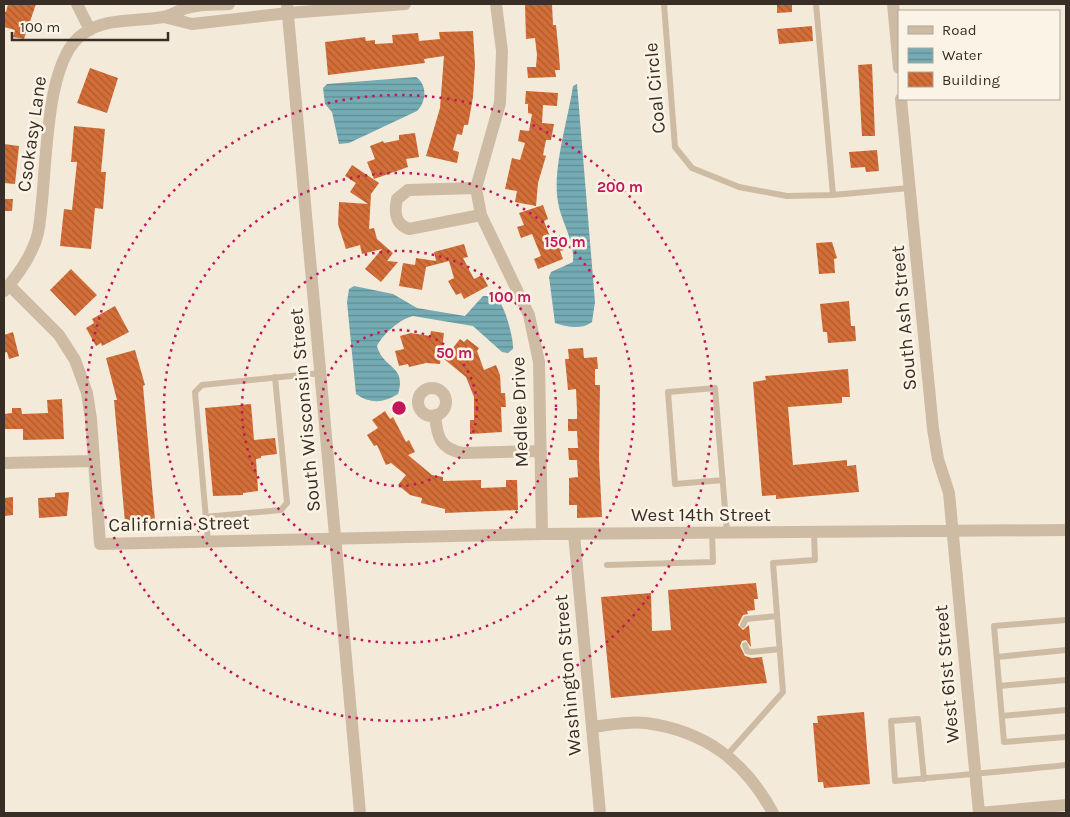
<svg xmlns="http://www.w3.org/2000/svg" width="1070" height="817" viewBox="0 0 1070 817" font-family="Karla,sans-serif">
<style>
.water{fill:url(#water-rules)}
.building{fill:url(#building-back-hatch)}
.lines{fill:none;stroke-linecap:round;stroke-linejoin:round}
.service{stroke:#cebba4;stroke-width:6}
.minor{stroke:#cebba4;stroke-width:12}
.tertiary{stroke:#cebba4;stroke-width:12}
.ring{fill:none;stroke:#c2185b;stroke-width:2.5;stroke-dasharray:2.5 5}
.labels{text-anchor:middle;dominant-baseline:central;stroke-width:5;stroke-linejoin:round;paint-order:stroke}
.street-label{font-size:19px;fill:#382e26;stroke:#fbf4e6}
.centre{fill:#c2185b;stroke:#fbf4e6;stroke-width:2.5}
.ring-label{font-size:15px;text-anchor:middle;font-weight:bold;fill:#c2185b;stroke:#fbf4e6;stroke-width:5;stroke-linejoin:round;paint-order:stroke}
</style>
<defs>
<pattern id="water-rules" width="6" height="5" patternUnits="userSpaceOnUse" patternTransform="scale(1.25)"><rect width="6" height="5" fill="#75abb4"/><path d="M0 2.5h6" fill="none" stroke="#618c92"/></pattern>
<pattern id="building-back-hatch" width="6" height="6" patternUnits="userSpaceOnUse" patternTransform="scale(1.25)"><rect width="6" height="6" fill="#d36e38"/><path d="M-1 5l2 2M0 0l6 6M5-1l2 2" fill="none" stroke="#ac5b2f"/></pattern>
</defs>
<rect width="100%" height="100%" fill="#f4ead9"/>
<path class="water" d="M416,77C428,85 426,102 417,111L349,143L339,144L332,112L325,104L323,88L327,84Z
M577,84L595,302L592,322C582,330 566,327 555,323L549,277L551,272L573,262C575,241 561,222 558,202C552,170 568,120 573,86Z
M354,286L393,294L417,308L465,316L483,296C488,296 493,295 498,300C505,306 514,340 513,349L508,353L502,352L473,326L413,316C400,319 383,334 377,346C383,369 407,365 398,394C384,403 370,404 356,394L347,302L349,289Z"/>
<path class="building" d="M8,4H36L24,39L13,37L15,30L4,27V11L6,12Z
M525,4H552L553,25H556L559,55L560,70H555L556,77L528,78L527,67H536L537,55L535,38L526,39Z
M777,4H792V12L777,13Z
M812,26L813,41L779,44L777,29Z
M473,31L475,65L473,97L468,125H464L462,135L457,134L453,150L459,152L457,163L426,156L440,108L444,56L424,59L425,63L328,75L325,42L365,37L366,41L375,40V44L393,43L392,35L418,33L419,41L440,39L439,32Z
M872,64L875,136H862L858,65Z
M90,68L118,78L107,113L77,103Z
M526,91L558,93L557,106L543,105L542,123L554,124L551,140H546L543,155L546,156L538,183L536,206L515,202L517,191L505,189L512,158L520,160L525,143L518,141L520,130L529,131L532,114L528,113V104H525Z
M74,126L105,129L101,172H106L103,209L95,208L91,249L60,246L64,209L72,210L77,162H71Z
M415,133L419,157L406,159L408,167L374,179L367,162L375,159L370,146L383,141L384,143L399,140V135Z
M4,144L19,146L15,184L4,183Z
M877,150L879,171L866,172L865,167L851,168L849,152Z
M352,165L379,183L371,194L369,229L374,228L377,239L393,253L387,261L398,262L381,282L365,269L382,249L362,254L360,245L346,249L338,224L339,202L368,204L350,192L356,183L345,176Z
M4,199H13L12,211H4Z
M543,205L548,219L544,221L551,239L558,236L564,250L560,251L563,259L538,269L534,259L541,256L532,234L521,238L517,227L524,225L519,213Z
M832,242L837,258L834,259L835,273L819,274L816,243Z
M464,244L468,257L463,258L474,279L482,275L488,286L464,299L461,293L456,295L448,281L454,278L449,261L426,267L422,290L399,286L403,263L415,265L416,258L436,261L434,252Z
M71,269L97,295L75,316L50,290Z
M849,301L851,326H855L856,341L828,343L827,332H823L820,304Z
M115,306L129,332L102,346L101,343L96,346L86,328L94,323L92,319Z
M431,331L444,333L440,364L426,363L409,367L408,364L399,366L395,351L404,349L400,336L411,333L430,336Z
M13,332L19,356L9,359L7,352L4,353V335Z
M460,339L464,342L467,339L479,348L477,351L484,370L496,365L500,375L501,393H505L506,407H501L502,432L470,434V420H474V397L466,377L444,359Z
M583,348L584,358L597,357L598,369H595V385H600L599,459L602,517L577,518V505H569V478L578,477L577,460H569L568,448H578L577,431H568V419H577V410L576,389L568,390L565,359H569L568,349Z
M135,350L145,385L143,386L155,520L125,522L114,400H117L106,358Z
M848,369L850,397H842V403L788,407L793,465L847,460V466L856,465L859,492L776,499V495L762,496L753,382L766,380L765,376Z
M62,399L64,439L23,440V429H4V414L12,413V408H21L22,414L48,413L47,400Z
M251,404L254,440L275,438L277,454L261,456V458L256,459L258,491L243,493V495L213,496L205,408Z
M385,411L390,419L393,417L406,442L409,440L415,452L408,455L432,475L443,477V481L481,480V488L506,487V480H517L518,510L445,513V509L421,503L422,498L410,495L398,485L406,475L391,463L386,465L377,445L374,446L367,435L378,428L372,420Z
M69,492L67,516L39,518L38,498L55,497V493Z
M13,497V515L4,516V498Z
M756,583L758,599H754L755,610L747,611L748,614L743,615L738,625L743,630L749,625L751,647L746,640L742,641L740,646L745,656L752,658L762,657L767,683L611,698L601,597L651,593L652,631L671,630L668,590Z
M864,712L870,784L824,788L823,782H818L813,723H818L817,716Z"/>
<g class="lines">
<path class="service" d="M664,4L675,147L692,168L739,187L787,196L833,195L909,188
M816,4L833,195
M723,480L675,484L668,392L715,388L727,533
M205,517L281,510L287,503L275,377
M208,542L195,392L202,385L321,373
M607,565L713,562L712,533
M1066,620L994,626L1004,742L1066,737
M743,625L746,619L777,616
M745,645L747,651L751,652L780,649
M997,657L1066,650
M999,686L1066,680
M1002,716L1066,710
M728,754L783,692L773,563L815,560L814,533
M924,779L918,719L891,721L895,781C952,776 1009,771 1066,765"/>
<path class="minor" d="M77,4L90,30
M496,4L502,51L500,103L476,188L481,215L529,315L539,362L542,534
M893,4L899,68
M164,17L192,24L288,13L405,4
M901,99L933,429L938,459L949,493L979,813
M476,188L408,190L397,199C394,213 395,224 409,229L481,215
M9,285L59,335L75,360L87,393L91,419L100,544L542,534L1066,530
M4,291C18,275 33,254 38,233C48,184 41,62 83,34C106,17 136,22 163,17C173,15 182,8 191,7C204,4 217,5 229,4
M418 402a14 14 0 1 1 28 0a14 14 0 1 1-28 0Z
M435,415C437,437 440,449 463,453L541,451
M4,463L93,461
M574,534L600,813
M592,727C609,725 629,721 646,723C705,731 745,761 773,813
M979,813L1066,805"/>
<path class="tertiary" d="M287,4L360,813"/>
</g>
<g class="ring">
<circle cx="399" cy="408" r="78"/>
<circle cx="399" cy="408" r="157"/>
<circle cx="399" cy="408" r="235"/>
<circle cx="399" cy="408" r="313"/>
</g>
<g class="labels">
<g class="street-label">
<text transform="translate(655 88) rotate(-95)">Coal Circle</text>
<text transform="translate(32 134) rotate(-82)">Csokasy Lane</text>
<text transform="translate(904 318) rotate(-95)">South Ash Street</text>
<text transform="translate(305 410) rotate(-95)">South Wisconsin Street</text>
<text transform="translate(520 412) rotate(-92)">Medlee Drive</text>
<text x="701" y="515">West 14th Street</text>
<text transform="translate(179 524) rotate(-1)">California Street</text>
<text transform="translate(947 674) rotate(-95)">West 61st Street</text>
<text transform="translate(568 675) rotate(-95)">Washington Street</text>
</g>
</g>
<circle cx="399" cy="408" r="8" class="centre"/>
<g class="ring-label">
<text x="620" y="192">200 m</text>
<text x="565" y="247">150 m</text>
<text x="510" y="302">100 m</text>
<text x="454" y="358">50 m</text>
</g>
<rect width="1070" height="817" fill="none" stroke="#382e26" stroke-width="10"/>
<rect x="898" y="10" width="162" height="90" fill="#fbf4e6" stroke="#ada599"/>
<rect x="908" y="26" width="25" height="8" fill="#cebba4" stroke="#ada599"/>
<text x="942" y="35" font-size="15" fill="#382e26">Road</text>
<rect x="908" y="48" width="25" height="15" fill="url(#water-rules)" stroke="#ada599"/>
<text x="942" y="60" font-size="15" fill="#382e26">Water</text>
<rect x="908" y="72" width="25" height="15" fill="url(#building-back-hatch)" stroke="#ada599"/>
<text x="942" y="85" font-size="15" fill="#382e26">Building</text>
<path d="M12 32v8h156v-8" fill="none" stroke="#382e26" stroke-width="2.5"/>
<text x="20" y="32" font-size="15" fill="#382e26" stroke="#fbf4e6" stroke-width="4" paint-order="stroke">100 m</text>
</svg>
